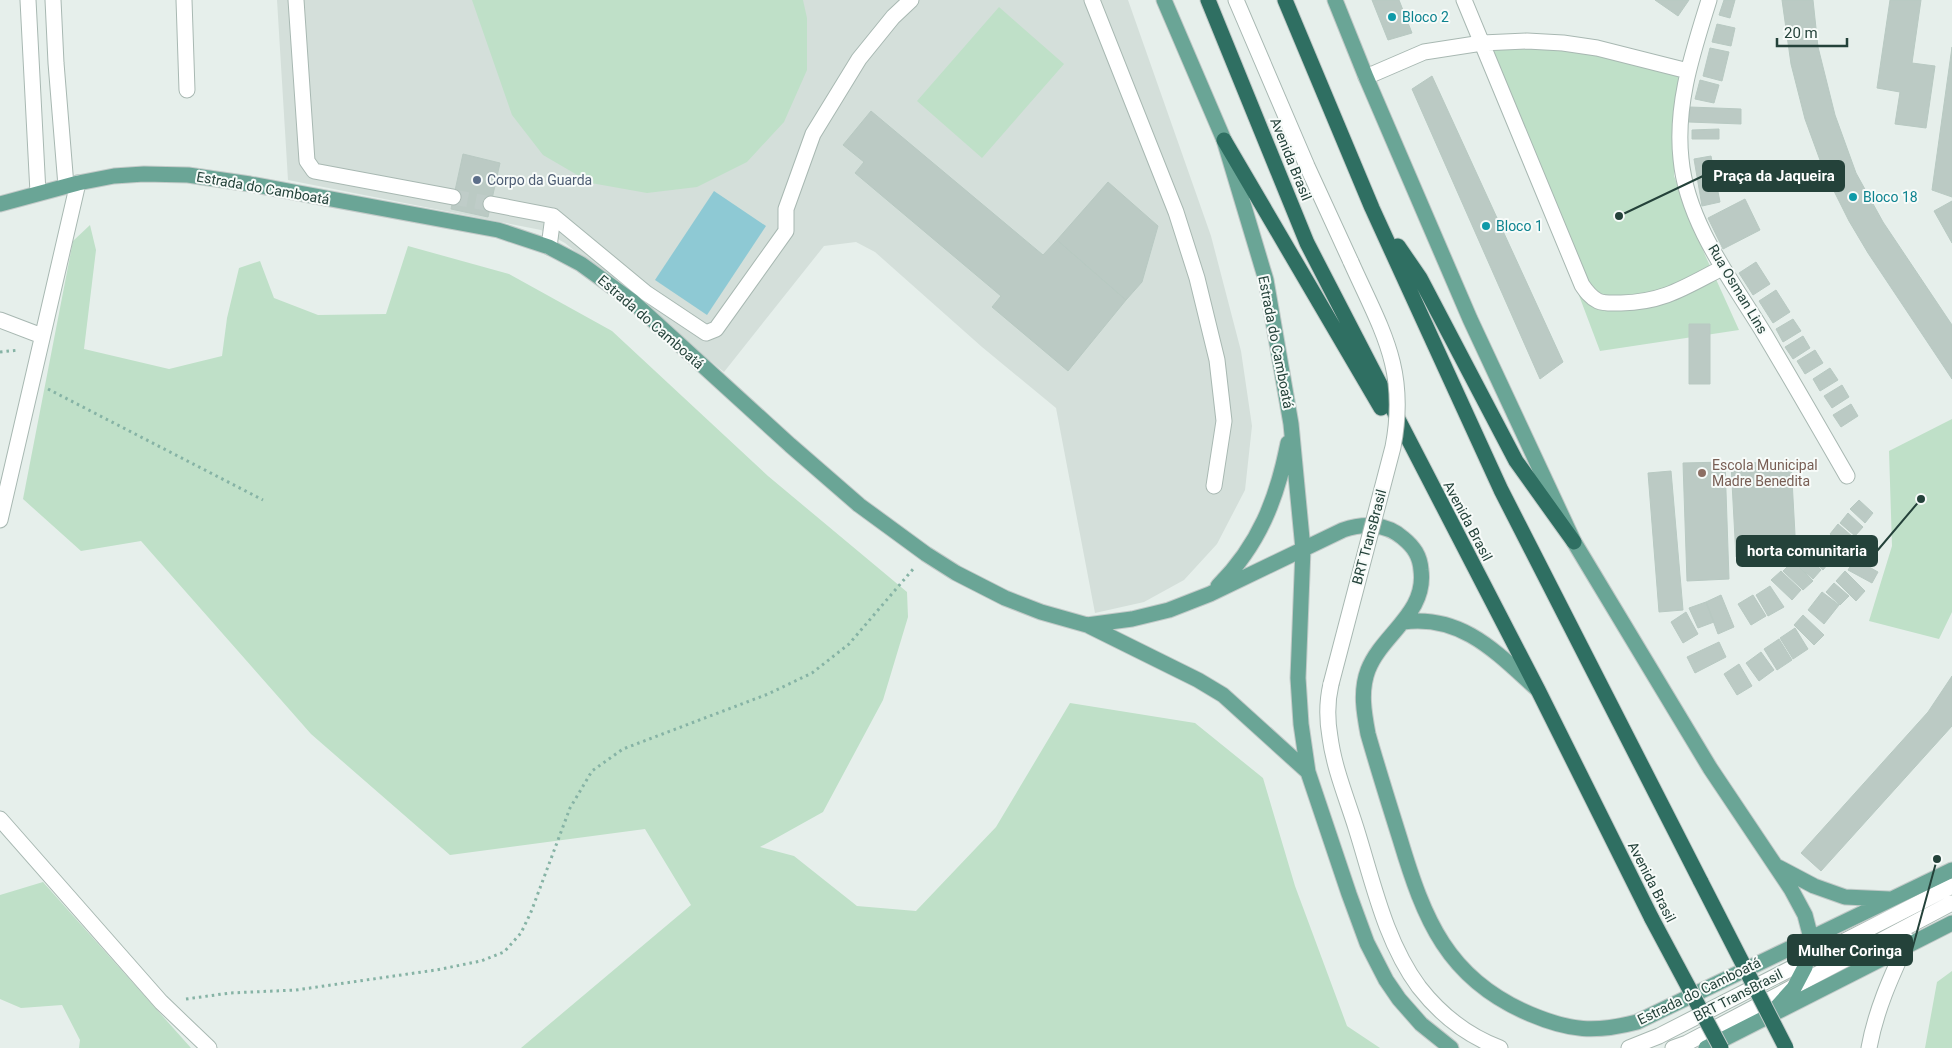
<svg xmlns="http://www.w3.org/2000/svg" width="1952" height="1048" viewBox="0 0 1952 1048" font-family="Roboto,sans-serif">
<style>
.built{fill:#d4dfda}
.green{fill:#bfe0c8}
.water{fill:#8ec9d4}
.building{fill:#bbcac4;stroke:#b8c9c2}
.lines{fill:none;stroke-linecap:round;stroke-linejoin:round}
.minor-tunnel{stroke:#bfccc8;stroke-width:15;stroke-dasharray:15 8;stroke-linecap:butt}
.minor-casing{stroke:#a8b8b2;stroke-width:17}
.major-casing{stroke:#c2cac8;stroke-width:17}
.highway-casing{stroke:#c2cac8;stroke-width:17}
.path{stroke:#86b3a5;stroke-width:3;stroke-dasharray:2.5 4;stroke-linecap:butt}
.minor{stroke:#fff;stroke-width:15}
.major{stroke:#6aa596;stroke-width:15}
.highway{stroke:#2f6f62;stroke-width:15}
.minor-bridge-casing{stroke:#a8b8b2;stroke-width:17;stroke-linecap:butt}
.highway-bridge-casing{stroke:#c2cac8;stroke-width:17;stroke-linecap:butt}
.minor-bridge{stroke:#fff;stroke-width:15}
.highway-bridge{stroke:#2f6f62;stroke-width:15}
.culture-dot{fill:#0f9aa8;stroke:#f7fbf9;stroke-width:2}
.service-dot{fill:#5c6f8a;stroke:#f7fbf9;stroke-width:2}
.education-dot{fill:#8d6e63;stroke:#f7fbf9;stroke-width:2}
.labels{text-anchor:middle;dominant-baseline:central;stroke-width:4;stroke-linejoin:round;paint-order:stroke}
.culture-label{font-size:14px;fill:#0d838f;stroke:#f7fbf9;text-anchor:start}
.street-label{font-size:14px;fill:#24423a;stroke:#f7fbf9}
.service-label{font-size:14px;fill:#4e5e75;stroke:#f7fbf9;text-anchor:start}
.education-label{font-size:14px;fill:#785e54;stroke:#f7fbf9;text-anchor:start}
.leader{fill:none;stroke:#24423a;stroke-width:2}
.callout-dot{fill:#24423a;stroke:#f7fbf9;stroke-width:2}
.callout{fill:#24423a;stroke:#24423a;stroke-width:2}
.callout-label{font-size:15px;text-anchor:middle;font-weight:bold;fill:#fff}
</style>
<rect width="100%" height="100%" fill="#e6efeb"/>
<path class="built" d="M277,0H1128L1211,236L1241,351L1252,426L1245,490L1217,544L1184,580L1144,602L1095,613L1056,408L982,347L875,252L856,242L824,246L724,372L565,243L541,230L288,180Z"/>
<path class="green" d="M472,0H803L807,18V70L784,122L747,162L697,187L647,193L591,183L543,155L512,115Z
M999,7L1064,64L982,158L917,101Z
M1484,44L1563,46L1682,74L1674,176L1705,255L1739,330L1600,351Z
M90,225L96,250L84,349L169,369L222,356L227,318L239,268L260,261L274,298L318,315L386,314L408,246L509,274L612,331L768,476L907,592L908,617L883,700L823,812L760,847L794,856L857,906L916,911L996,827L1070,703L1195,723L1263,778L1295,886L1347,1026L1380,1048H521L691,905L645,829L450,855L311,734L141,541L81,551L23,499L73,241Z
M1952,419V612L1939,639L1869,621L1892,546L1889,451Z
M43,882L191,1048H79L80,1040L62,1005L21,1008L0,999V895Z
M1952,971V1048H1925L1937,982Z"/>
<path class="water" d="M714,191L766,226L707,315L655,280Z"/>
<path class="building" d="M1372,0H1399L1412,33L1388,40Z
M1655,0H1689L1678,16Z
M1724,0H1735L1730,18L1719,15Z
M1782,0H1813L1818,47L1835,115L1856,173L1883,222L1952,325V379L1868,253L1849,221L1824,171L1805,119L1791,64Z
M1890,0H1921L1912,63L1935,66L1926,128L1895,124L1900,92L1877,88Z
M1717,24L1735,28L1731,46L1712,42Z
M1952,47V197L1932,190Z
M1710,48L1729,52L1722,81L1703,76Z
M1432,76L1563,362L1540,379L1412,89Z
M1700,80L1719,85L1714,103L1695,99Z
M1690,107L1741,109V124L1689,122Z
M871,111L1043,255L1057,240L1126,300L1068,371L992,307L1001,296L855,173L864,162L843,145Z
M1719,129V139H1692V130Z
M463,154L500,163L488,217L451,209Z
M1711,156L1720,202L1702,206L1694,159Z
M1108,182L1158,226L1142,282L1126,300L1057,240Z
M1745,199L1760,230L1723,249L1708,218Z
M1952,201V243L1934,211Z
M1756,262L1770,284L1753,295L1739,273Z
M1776,290L1790,312L1773,323L1759,301Z
M1793,319L1801,331L1783,342L1776,329Z
M1689,324H1710V384H1689Z
M1803,336L1810,348L1793,359L1785,347Z
M1815,350L1823,363L1805,374L1797,361Z
M1830,368L1838,380L1820,391L1813,379Z
M1842,385L1849,397L1832,408L1824,396Z
M1851,404L1858,416L1841,427L1833,415Z
M1791,461L1796,553L1736,557L1731,464Z
M1725,462L1729,579L1687,581L1683,463Z
M1671,471L1683,610L1659,612L1648,473Z
M1859,500L1873,513L1865,523L1850,509Z
M1848,513L1863,527L1855,536L1840,523Z
M1838,524L1853,537L1844,547L1830,534Z
M1827,536L1841,550L1833,559L1818,546Z
M1817,547L1831,560L1823,570L1808,557Z
M1807,556L1821,570L1813,579L1798,566Z
M1855,559L1878,572L1872,583L1848,570Z
M1793,561L1813,581L1803,590L1783,571Z
M1781,571L1801,590L1792,600L1771,580Z
M1845,571L1865,591L1856,601L1836,581Z
M1834,583L1849,596L1840,605L1826,592Z
M1770,586L1784,607L1768,616L1756,595Z
M1822,592L1839,605L1824,624L1808,610Z
M1721,595L1734,627L1718,634L1706,602Z
M1753,595L1766,616L1751,625L1738,604Z
M1706,602L1714,622L1698,628L1689,608Z
M1686,612L1698,634L1683,643L1671,622Z
M1803,615L1824,635L1814,645L1794,625Z
M1795,628L1808,649L1793,659L1780,638Z
M1779,639L1792,660L1777,670L1764,649Z
M1719,642L1726,657L1695,673L1687,657Z
M1761,652L1774,670L1759,681L1746,663Z
M1739,664L1752,686L1737,695L1724,674Z
M1952,676V726L1821,871L1801,853L1928,712Z"/>
<g class="lines">
<path class="minor-tunnel" d="M453,197L491,204"/>
<defs>
<path id="minor" d="M28,0L38,193
M53,0L56,63L66,186
M184,0L187,90
M296,0L307,161L314,171L453,197
M1092,0L1176,212L1197,278L1217,360L1224,421L1214,486
M1236,0L1307,166L1351,262
M1464,0L1582,285C1586,291 1590,297 1598,301C1605,304 1613,303 1621,303C1664,302 1685,287 1722,268
M1709,0C1693,52 1675,104 1681,159C1687,224 1733,282 1765,335C1793,382 1820,429 1847,476
M1366,77L1424,52L1482,43L1527,41L1563,43L1597,48L1688,71
M491,204L553,216L646,293L706,333L716,329L786,231V209L813,134L859,59L893,17L911,0
M549,247L553,216
M0,320L42,336
M0,520L78,183
M1331,684C1327,701 1327,720 1330,737C1334,768 1347,799 1356,828C1373,882 1385,941 1419,987C1440,1014 1468,1036 1500,1048
M0,819L161,1002L209,1048
M1629,1048L1659,1036L1952,886
M1673,1048L1687,1043L1952,903
M1869,1048C1876,1009 1892,975 1908,940"/>
<path id="major" d="M1164,0L1224,140L1266,280L1291,424L1303,549L1298,678L1301,724L1308,772L1349,894L1367,943L1386,980L1399,999L1421,1024L1451,1048
M1335,0L1366,77L1470,319L1574,542L1710,768L1791,889L1805,915L1811,938L1805,967L1794,988L1768,1017
M0,204L78,183L114,176L144,174L188,175L250,184L498,230L549,247L581,264L632,301L790,445L859,505L926,554L956,573L1005,598L1041,612L1087,625L1198,680L1223,695L1308,772
M1218,586C1259,545 1277,499 1288,443
M1403,622C1462,614 1497,653 1537,689
M1087,625L1132,619L1169,610L1210,594L1343,530C1363,523 1386,523 1403,538C1414,547 1420,556 1421,570C1427,613 1382,634 1368,670C1360,691 1364,713 1368,734C1378,769 1389,804 1400,839C1424,919 1447,979 1530,1014C1570,1031 1595,1033 1637,1022L1952,870
M1778,867L1814,886L1845,897L1889,899
M1706,1048L1952,923"/>
<path id="highway" d="M1208,0L1307,243L1538,690L1652,919
M1285,0L1372,208L1501,490L1701,882
M1224,140L1381,408
M1398,246L1420,278L1516,461L1574,542"/>
</defs>
<use href="#minor" class="minor-casing"/>
<use href="#major" class="major-casing"/>
<use href="#highway" class="highway-casing"/>
<path class="path" d="M0,352L19,350
M48,389L263,500
M186,999L230,993L296,990L436,970L481,961L504,952L521,933L531,912L570,808L592,771L623,749L768,694L812,673L849,644L914,568"/>
<use href="#minor" class="minor"/>
<use href="#major" class="major"/>
<use href="#highway" class="highway"/>
<defs>
<path id="minor-bridge" d="M1331,684L1393,447C1408,369 1382,331 1351,262"/>
<path id="highway-bridge" d="M1701,882L1786,1048
M1652,919L1721,1048"/>
</defs>
<use href="#minor-bridge" class="minor-bridge-casing"/>
<use href="#highway-bridge" class="highway-bridge-casing"/>
<use href="#minor-bridge" class="minor-bridge"/>
<use href="#highway-bridge" class="highway-bridge"/>
</g>
<g class="culture-dot">
<circle cx="1392" cy="17" r="5"/>
<circle cx="1853" cy="197" r="5"/>
<circle cx="1486" cy="226" r="5"/>
</g>
<circle class="service-dot" cx="477" cy="180" r="5"/>
<circle class="education-dot" cx="1702" cy="473" r="5"/>
<g class="labels">
<g class="culture-label">
<text x="1402" y="17">Bloco 2</text>
<text x="1863" y="197">Bloco 18</text>
<text x="1496" y="226">Bloco 1</text>
</g>
<g class="street-label">
<text transform="translate(1291 159) rotate(68)">Avenida Brasil</text>
<text transform="translate(263 188) rotate(10)">Estrada do Camboatá</text>
<text transform="translate(1738 289) rotate(59)">Rua Osman Lins</text>
<text transform="translate(651 322) rotate(41)">Estrada do Camboatá</text>
<text transform="translate(1276 342) rotate(79)">Estrada do Camboatá</text>
<text transform="translate(1468 521) rotate(62)">Avenida Brasil</text>
<text transform="translate(1369 537) rotate(-75)">BRT TransBrasil</text>
<text transform="translate(1652 882) rotate(63)">Avenida Brasil</text>
<text transform="translate(1699 991) rotate(-26)">Estrada do Camboatá</text>
<text transform="translate(1738 995) rotate(-27)">BRT TransBrasil</text>
</g>
<g class="service-label">
<text x="487" y="180">Corpo da Guarda</text>
</g>
<g class="education-label">
<text x="1712" y="465">Escola Municipal<tspan x="1712" dy="16">Madre Benedita</tspan></text>
</g>
</g>
<path class="leader" d="M1619 216L1703 176M1921 499L1877 551M1937 859L1912 950"/>
<g class="callout-dot">
<circle cx="1619" cy="216" r="5"/>
<circle cx="1921" cy="499" r="5"/>
<circle cx="1937" cy="859" r="5"/>
</g>
<g class="callout">
<rect x="1703" y="161" width="141" height="30" rx="5"/>
<rect x="1737" y="536" width="140" height="30" rx="5"/>
<rect x="1788" y="935" width="124" height="30" rx="5"/>
</g>
<g class="callout-label">
<text x="1774" y="181">Praça da Jaqueira</text>
<text x="1807" y="556">horta comunitaria</text>
<text x="1850" y="956">Mulher Coringa</text>
</g>
<path d="M1777 38v8h70v-8" fill="none" stroke="#24423a" stroke-width="2.5"/>
<text x="1784" y="38" font-size="15" fill="#24423a" stroke="#f7fbf9" stroke-width="4" paint-order="stroke">20 m</text>
</svg>
